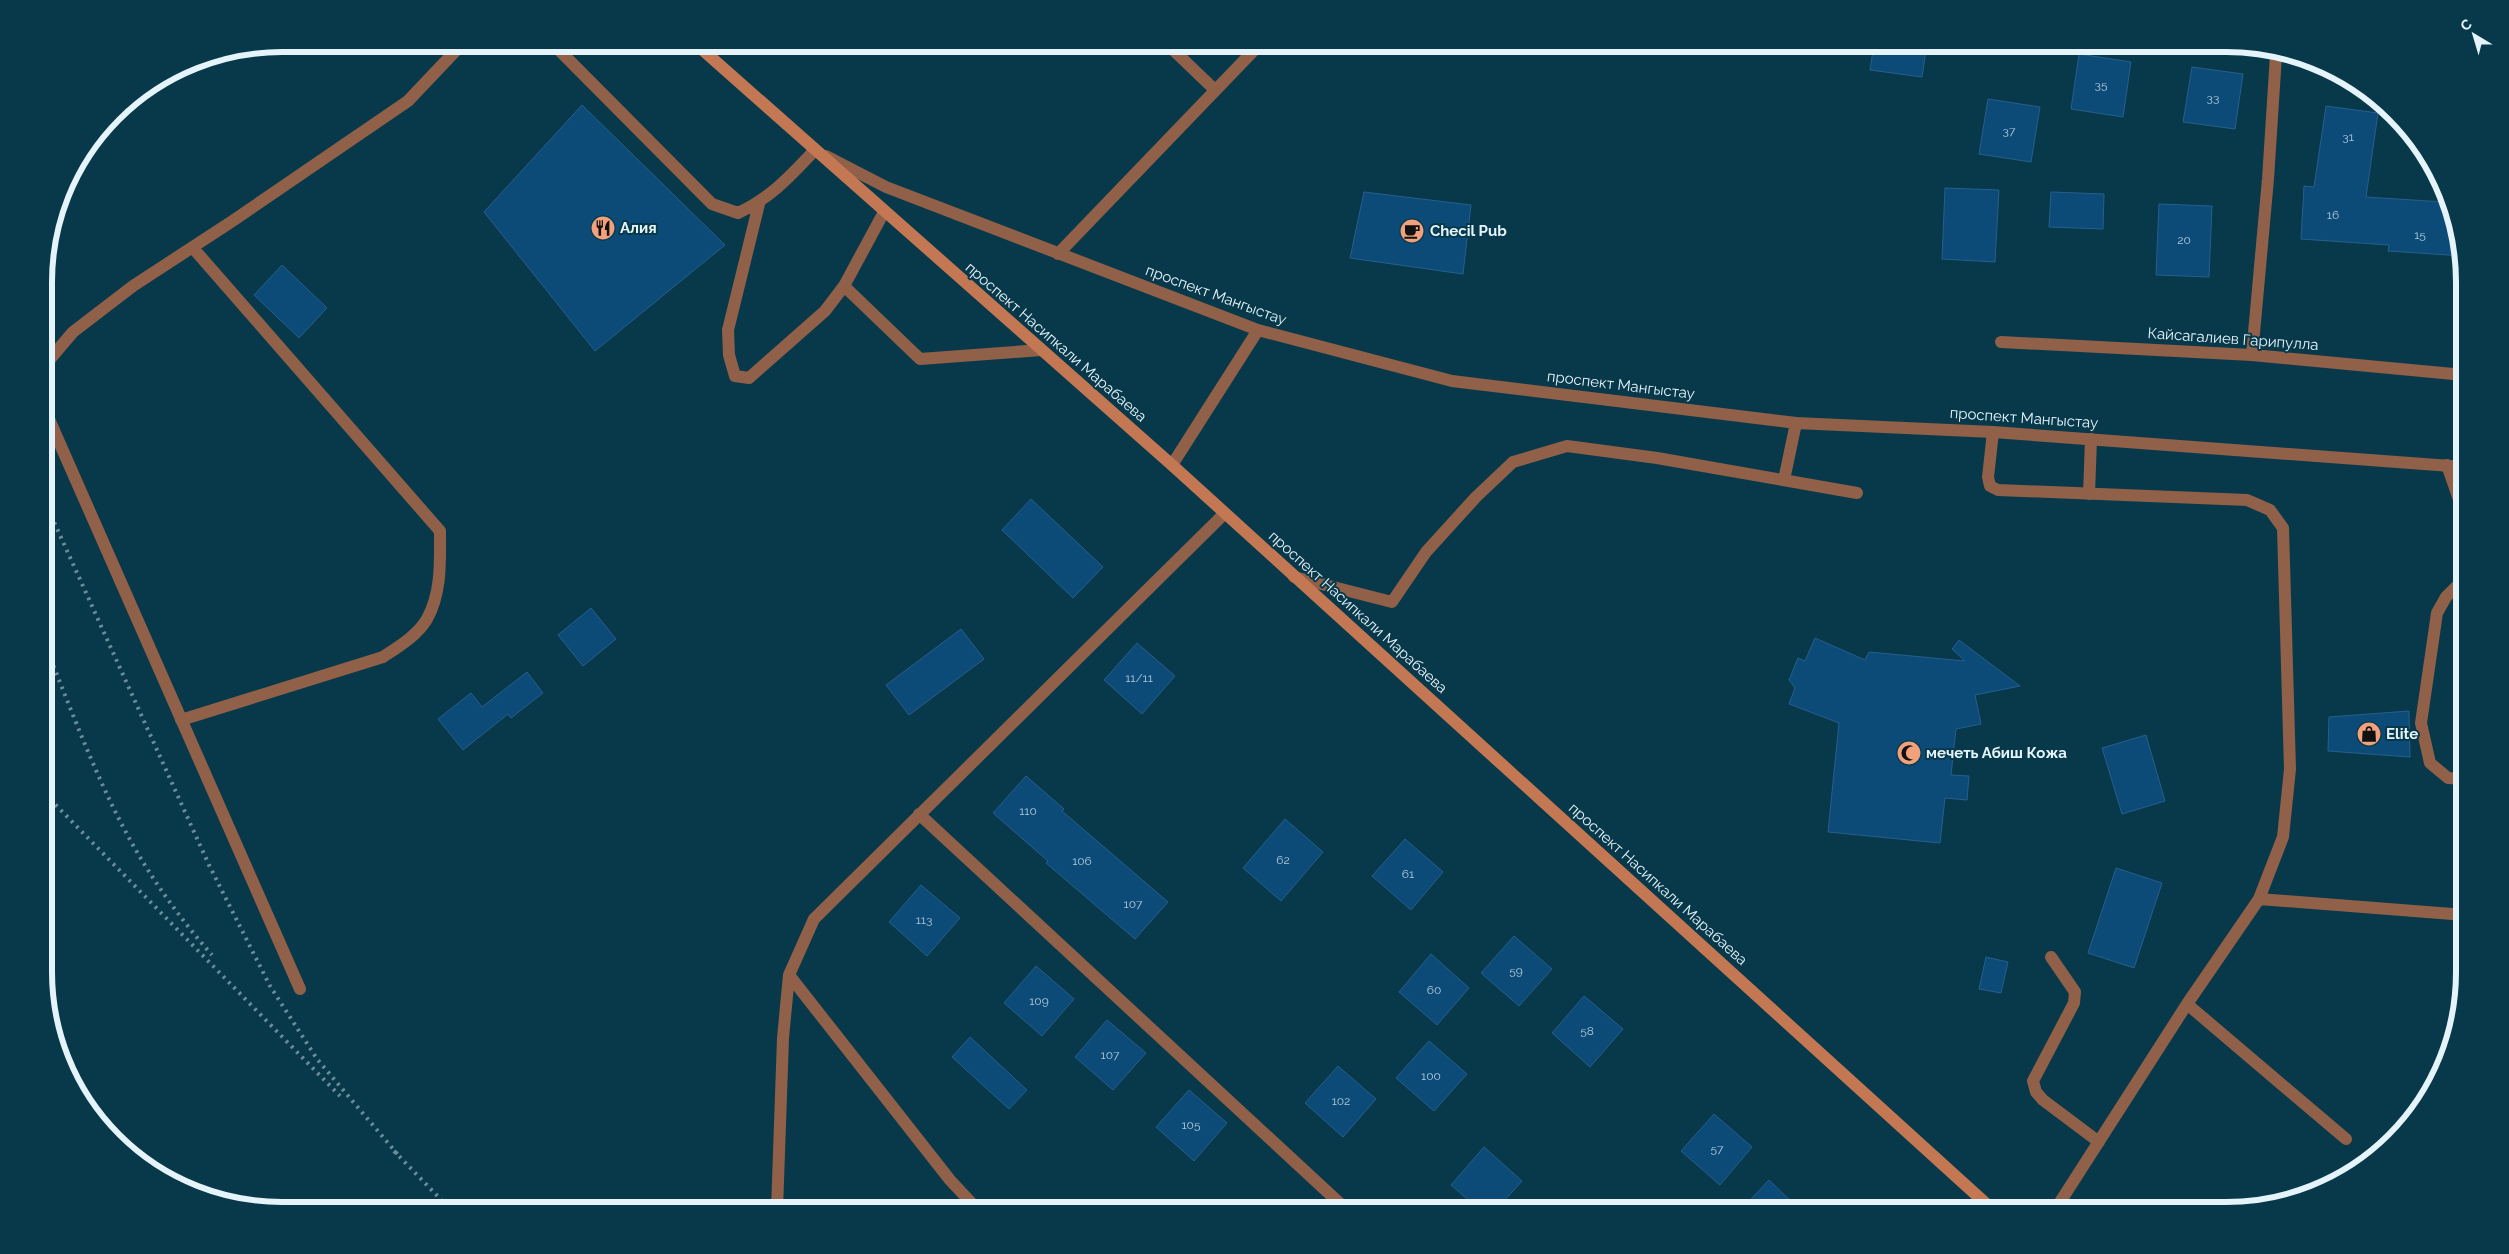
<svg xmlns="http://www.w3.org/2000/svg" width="2509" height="1254" viewBox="0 0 2509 1254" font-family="Raleway,sans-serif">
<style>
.building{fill:#0c4a77;stroke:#265f8d}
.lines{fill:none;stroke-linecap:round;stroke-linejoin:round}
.service{stroke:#906049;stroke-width:12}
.minor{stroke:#906049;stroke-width:12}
.tertiary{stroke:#906049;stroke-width:12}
.secondary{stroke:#c37752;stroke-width:12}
.rail{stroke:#6b8d9a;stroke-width:4;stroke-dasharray:2.5 5;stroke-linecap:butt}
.labels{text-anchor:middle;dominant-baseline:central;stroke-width:4;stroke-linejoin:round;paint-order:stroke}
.number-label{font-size:12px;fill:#afcada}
.poi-label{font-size:15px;font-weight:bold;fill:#e5f4fb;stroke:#08394a;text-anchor:start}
.street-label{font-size:15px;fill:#e5f4fb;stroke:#08394a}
.rim{fill:none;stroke:#e5f4fb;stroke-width:6}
</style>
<rect width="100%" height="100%" fill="#08394a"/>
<path class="building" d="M1874,44H1927L1922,77L1870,70Z
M2079,54L2131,62L2123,117L2071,109Z
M2192,67L2243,74L2235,129L2183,122Z
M1988,99L2040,107L2031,162L1979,154Z
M582,105L725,245L595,351L484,212Z
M2326,106L2378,113L2366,197L2444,202L2463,256L2388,251L2389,245L2301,239L2304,186L2314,187Z
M1945,188L1999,190L1995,262L1942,259Z
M1364,192L1471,205L1463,274L1350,258Z
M2051,192L2104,194L2103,229L2049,227Z
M2159,204L2212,206L2209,277L2156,275Z
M282,265L327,308L299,338L254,295Z
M1031,499L1103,567L1073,598L1002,530Z
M591,608L616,639L583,666L558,635Z
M961,629L984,659L909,715L886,685Z
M1815,638L1865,660L1869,652L1965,661L1952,649L1959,640L2020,686L1975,695L1981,724L1956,729L1951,775L1969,776L1967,800L1945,798L1940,843L1828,832L1839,723L1789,704L1795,688L1789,680L1798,658L1805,661Z
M1137,643L1175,676L1142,714L1104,680Z
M527,672L543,693L511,718L508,714L463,750L438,719L471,693L482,707Z
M2409,711L2410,757L2328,751L2329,717Z
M2146,735L2165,801L2122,814L2102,748Z
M1026,776L1064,809L1062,811L1168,902L1135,939L1046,863L1048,861L993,813Z
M1285,819L1323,852L1281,901L1243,868Z
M1405,839L1443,872L1411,910L1372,876Z
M2116,868L2162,883L2134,968L2088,953Z
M921,885L960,918L927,956L889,922Z
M1514,936L1552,969L1519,1006L1481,973Z
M1431,954L1469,988L1437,1025L1399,992Z
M1986,957L2008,962L2001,993L1979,989Z
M1036,966L1074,999L1042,1036L1004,1003Z
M1584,996L1623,1029L1590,1067L1552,1033Z
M1107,1020L1146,1053L1113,1090L1075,1057Z
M970,1037L1027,1090L1009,1109L952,1057Z
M1429,1041L1467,1074L1434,1111L1396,1078Z
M1338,1066L1376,1099L1343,1137L1305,1103Z
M1189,1090L1227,1123L1194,1161L1156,1127Z
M1714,1114L1752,1147L1720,1185L1681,1151Z
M1484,1147L1522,1181L1496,1210H1480L1451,1185Z
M1769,1180L1800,1210H1741Z"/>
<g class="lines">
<path class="service" d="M553,44L712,204L738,213C771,198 790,176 815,150
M759,204L728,330L729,355L735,376L749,378L825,311L844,286
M884,212L844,286L920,359L1041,350
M45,372L50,359L73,332L133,286L231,222L408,101L462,44
M45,410L300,989
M1993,432L1988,477L1990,486L1998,490L2247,500L2270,510L2283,528L2290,769L2283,837L2259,899L2187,1004L2055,1210
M2447,465L2464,514
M1784,480L1796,423
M2089,494L2091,439
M1294,577L1392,602L1426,552L1476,497L1513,462L1567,446L1657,458L1857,493
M2464,579L2446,597L2437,613L2421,723L2430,763L2448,778L2465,779
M181,720L383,657C398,647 418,635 427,619C442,592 440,560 440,531L193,248
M2259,899L2465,915
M2051,957L2075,992L2074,1003L2033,1081L2036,1092L2043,1100L2099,1142
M2187,1004L2346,1139"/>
<path class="minor" d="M1167,44L1215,90
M1058,254L1260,44
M2001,342L2252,355L2464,375
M2252,355L2268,179L2276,55
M919,814L1347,1210
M789,975L950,1180L978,1210
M777,1210L783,1038L789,975L814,919L1224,514"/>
<path class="tertiary" d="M826,156L886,187L1258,330L1452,381L1796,423L1993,432L2464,467
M1172,465L1258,330"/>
<path class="secondary" d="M696,44L1172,465L1993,1210"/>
<path class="rail" d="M45,502L209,865L270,986L317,1059L399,1156
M45,645C76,721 104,801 148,870C167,900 189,929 212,955
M45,794L340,1096
M394,1151L451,1210"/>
</g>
<defs>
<symbol id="restaurant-disc" viewBox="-11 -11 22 22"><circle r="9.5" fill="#f1a17b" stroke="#08394a"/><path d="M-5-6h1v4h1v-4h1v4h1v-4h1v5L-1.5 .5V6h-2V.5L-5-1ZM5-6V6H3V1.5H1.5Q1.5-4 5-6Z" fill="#111"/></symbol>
<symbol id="cafe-disc" viewBox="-11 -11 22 22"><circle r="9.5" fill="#f1a17b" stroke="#08394a"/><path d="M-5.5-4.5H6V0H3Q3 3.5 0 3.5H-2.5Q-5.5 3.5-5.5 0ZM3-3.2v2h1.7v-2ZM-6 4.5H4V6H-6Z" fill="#111"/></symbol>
<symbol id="shop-disc" viewBox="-11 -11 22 22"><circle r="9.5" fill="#f1a17b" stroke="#08394a"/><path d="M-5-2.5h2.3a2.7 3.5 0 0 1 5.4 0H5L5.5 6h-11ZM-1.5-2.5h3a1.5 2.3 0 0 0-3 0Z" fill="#111"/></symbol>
<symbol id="mosque-disc" viewBox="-11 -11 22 22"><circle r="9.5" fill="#f1a17b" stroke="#08394a"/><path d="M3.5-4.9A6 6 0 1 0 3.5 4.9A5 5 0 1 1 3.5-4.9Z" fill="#111"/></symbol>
</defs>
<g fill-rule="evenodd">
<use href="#restaurant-disc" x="589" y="214" width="28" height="28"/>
<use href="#cafe-disc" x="1398" y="217" width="28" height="28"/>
<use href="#shop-disc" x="2355" y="720" width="28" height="28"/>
<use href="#mosque-disc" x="1895" y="739" width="28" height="28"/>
</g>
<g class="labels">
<g class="number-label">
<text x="2101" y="85">35</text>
<text x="2213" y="98">33</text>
<text x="2009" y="131">37</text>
<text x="2348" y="137">31</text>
<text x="2333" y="215">16</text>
<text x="2420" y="235">15</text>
<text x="2184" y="240">20</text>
<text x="1139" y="678">11/11</text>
<text x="1028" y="811">110</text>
<text x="1283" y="860">62</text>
<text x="1082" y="861">106</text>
<text x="1408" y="874">61</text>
<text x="1133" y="904">107</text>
<text x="924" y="920">113</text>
<text x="1516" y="971">59</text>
<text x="1434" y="990">60</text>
<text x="1039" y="1001">109</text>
<text x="1587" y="1031">58</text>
<text x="1110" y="1055">107</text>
<text x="1431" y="1076">100</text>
<text x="1341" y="1101">102</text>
<text x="1191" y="1125">105</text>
<text x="1717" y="1149">57</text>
</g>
<g class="poi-label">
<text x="620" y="228">Алия</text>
<text x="1430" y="231">Checil Pub</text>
<text x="2386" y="734">Elite</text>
<text x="1926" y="753">мечеть Абиш Кожа</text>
</g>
<g class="street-label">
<text transform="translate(1216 295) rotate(20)">проспект Мангыстау</text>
<text transform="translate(2233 339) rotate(4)">Кайсагалиев Гарипулла</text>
<text transform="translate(1056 342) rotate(41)">проспект Насипкали Марабаева</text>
<text transform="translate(1621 385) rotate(7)">проспект Мангыстау</text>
<text transform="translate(2024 418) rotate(4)">проспект Мангыстау</text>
<text transform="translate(1358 612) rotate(42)">проспект Насипкали Марабаева</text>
<text transform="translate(1658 884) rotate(42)">проспект Насипкали Марабаева</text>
</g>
</g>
<path d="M0 0H2509V1254H0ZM282 52H2226A230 230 0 0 1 2456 282V972A230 230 0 0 1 2226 1202H282A230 230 0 0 1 52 972V282A230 230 0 0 1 282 52Z" fill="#08394a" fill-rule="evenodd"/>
<path class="rim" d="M282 52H2226A230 230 0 0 1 2456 282V972A230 230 0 0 1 2226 1202H282A230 230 0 0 1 52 972V282A230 230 0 0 1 282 52Z"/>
<g transform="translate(2474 35) rotate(322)" stroke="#08394a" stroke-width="4" paint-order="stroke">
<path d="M0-4L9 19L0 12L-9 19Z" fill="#e5f4fb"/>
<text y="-8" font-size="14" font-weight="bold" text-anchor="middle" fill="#e5f4fb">С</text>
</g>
</svg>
